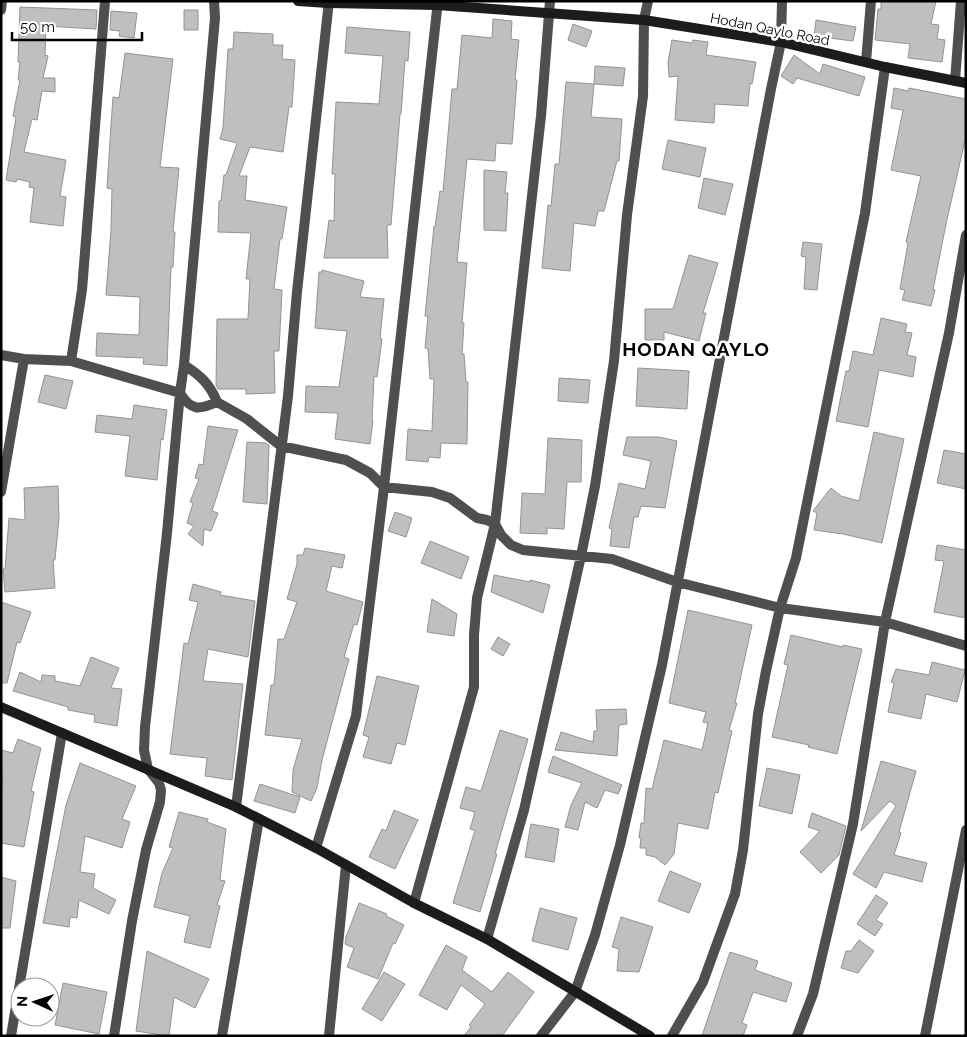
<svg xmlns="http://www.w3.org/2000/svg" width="967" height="1037" viewBox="0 0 967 1037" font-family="Raleway,sans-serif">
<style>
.building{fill:#bfbfbf;stroke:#939393}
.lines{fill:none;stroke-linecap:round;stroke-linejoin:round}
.street{stroke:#4f4f4f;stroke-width:10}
.secondary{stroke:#1c1c1c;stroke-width:10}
.labels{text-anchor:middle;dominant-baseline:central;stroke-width:5;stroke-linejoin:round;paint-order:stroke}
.street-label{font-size:14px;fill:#000;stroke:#fff}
.district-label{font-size:19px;font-weight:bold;letter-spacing:1px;fill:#000;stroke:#fff}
</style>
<rect width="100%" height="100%" fill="#fff"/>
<path class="building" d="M881,1H936L931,24L939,25L937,39L945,40L942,62L908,58L910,44L875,40L878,9H881Z
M20,7L97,10L96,29L46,26L45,55L48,56L43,78H55V92L42,91L37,120L32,119L24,152L66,160L60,196L66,197L63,226L30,222L34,188L29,187L30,182L17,179L16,182L6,180L16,117L13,116L20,80H18L20,62H18Z
M184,10H198V30H184Z
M111,11L137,13L134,38L119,36L120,31L110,30Z
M493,19L512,21L511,39L519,40L515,80H517L512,144L496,143L495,161L467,159L457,262L467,263L462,323H464L462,354H464L466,382H468L467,444L441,443L440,458L429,457L428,462L406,460L408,429L432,431L434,379H430L428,349L425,348L428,316H425L434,226L435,227L440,191L443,192L452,89H457L462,35L492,38Z
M816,20L856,27L853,41L814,36Z
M573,24L592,31L586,47L568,40Z
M347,27L410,32L408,61L405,60L401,114H400L391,225H387L388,258H324L329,220L334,221L335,174H332L336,102L379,104L383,56L345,53Z
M234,32L273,34V45H283L282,59L295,60L292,107H289L283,152L250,147L239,176H247L245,200L287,207L282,239H280L274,289L282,290L279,351H274L275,393L246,394V389H218L216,385L217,319H248L250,279H246L251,233L218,232L219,201H221L224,175H226L237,143L220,139L223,128L228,49H233Z
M672,40L692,43L693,40L708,42L706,55L756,62L752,84L750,83L748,106L715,104L714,123L675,120L678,76L669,77L668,62Z
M125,53L173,59L160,167L179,168L173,232H175L173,267H171L167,366L143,364L144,358L96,356L97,333L139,335L140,297L106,295L111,230L112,189L107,188L111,125L113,97L119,98Z
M794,55L820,74L823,64L865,77L859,96L797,78L793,84L781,76Z
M595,66L625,68L623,86L594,84Z
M566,82L594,84L591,117L622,119L619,161H617L604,211H598L595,226L574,223L570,271L542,268L548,205L551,206L555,164H559Z
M894,88L908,91L909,88L966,99V136L946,224L933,290H935L931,306L902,300L905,290L900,289L908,243L906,242L921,176L891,170L903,110L891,108Z
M668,140L706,148L700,177L662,169Z
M484,170L507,172L505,193H508L506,231L484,230Z
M704,178L733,184L725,215L698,208Z
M803,242L822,244L817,290L804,289L806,257L801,256Z
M689,255L718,263L703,313H706L699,341L664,332V340H645V309H673Z
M322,270L364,281L360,297L384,299L380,338L382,339L377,377L374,376L372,421H373L370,444L335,439L338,413L305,412L306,386L339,387L347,331L315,328L319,272H322Z
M881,318L907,324L905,332L912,333L907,355L916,357L913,377L879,370L868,427L836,421L846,371H849L853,351L873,355Z
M638,368L689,371L687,409L636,406Z
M45,375L73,381L66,409L38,402Z
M559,378L590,380L588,403L558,401Z
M134,405L167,410L163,440L161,439L157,480L125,476L130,436L95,432L97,415L132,419Z
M208,426L238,430L212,511L218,513L211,531L204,529L203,546L188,534L194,526L187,523L193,503L190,502L199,479L195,478L199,464L203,465Z
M874,432L904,439L882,543L843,534L814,530L817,513L813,511L831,488L841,496L859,501Z
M627,437H659L677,441L665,508L641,506L638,517H634L629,548L610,546L612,529L609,528L619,483L645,489L651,461L623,455Z
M548,438L582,440L581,482H567L564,529L547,528V534L520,533L522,493L545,494Z
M247,442L266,443L269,445L267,504L243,502Z
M944,450L966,454V489L937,483Z
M58,486L59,518L55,560H53L55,588L5,592L3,569H5L9,518L25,520L24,488Z
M395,512L412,518L406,537L388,531Z
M430,541L469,557L461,579L421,563Z
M937,545L966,550V618L934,612L944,561L935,560Z
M305,548L345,555L342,568L332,566L326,591L363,602L357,625L354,624L344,657L349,659L322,760L317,788L311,801L292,792L293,770L302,739L265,735L271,685H274L278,639H284L297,602L287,599L297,564V555H303Z
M494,575L530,582V580L550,585L543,613L491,592Z
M193,584L221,592L220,595L255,601L248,657L208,649L203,681L243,684L232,780L205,776L207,758L170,754L184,643L188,644L198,602L189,600Z
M432,599L457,614L454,636L427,632Z
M1,602L31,612L20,643L17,642L7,683H1Z
M688,610L752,625L735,703H737L729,730L732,731L718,793L715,792L708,829L678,823L674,854L665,865L655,857L646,855V848H640L641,838H639L641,823H644L646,788L652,789L664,740L702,750L708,723L703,722L706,712L669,703Z
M791,635L843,647V645L862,649L837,754L808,747L809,745L772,737L788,665L784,664Z
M498,637L510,644L503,656L491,649Z
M91,657L119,668L111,688L122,689L117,726L94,722L95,715L68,710V707L13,691L20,672L41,682L42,675L55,676V681L80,686Z
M932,662L965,670L957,702L926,694L921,719L888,712L894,683L891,682L896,669L929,675Z
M377,676L419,686L405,745L397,743L391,764L363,757L369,737L363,735Z
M626,709L627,724L619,725L617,756L555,750L561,732L593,742L594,731H597L596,710Z
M500,730L528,739L495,854H497L480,912L453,903L475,830L470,829L475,812L460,808L466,787L481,791Z
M18,739L41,748L31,791L34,792L24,847L1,843V792L3,775L1,774V750L13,753Z
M553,756L622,785L618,794L605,790L597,808L585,802L578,830L565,827L571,805L582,783L548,772Z
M881,761L916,771L899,832L901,833L894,855L927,863L922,882L884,872L876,888L853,874L896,806L890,801L861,831Z
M80,763L136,786L122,819L130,822L122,848L85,836L80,872L95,874L93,888L116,900L109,914L79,900L77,918L70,917L69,927L43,923L66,805Z
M767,768L800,775L792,814L759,806Z
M260,784L300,797L295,813L254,801Z
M394,810L418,820L395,869L369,857L382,829L386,831Z
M179,812L208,819L207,822L226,829L220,880L225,881L217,905L220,906L210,948L184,942L190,916L154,907L162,873L173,848L169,847Z
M812,813L846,826L839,855L821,873L800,852L820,831L808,827Z
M531,824L559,829L554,862L525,857Z
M670,871L701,884L689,913L658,901Z
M1,877L16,881L10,928H1Z
M876,895L888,903L876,920L883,924L875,936L857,924Z
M359,903L387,914L386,916L404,925L395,944L393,943L378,979L347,967L354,948L345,944L346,937Z
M540,908L577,918L568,950L532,941Z
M621,917L653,927L639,972L617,971L619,949L612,947Z
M859,940L874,951L858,973L841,968L846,951H851Z
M446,945L467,957L462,970L492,992L508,972L534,992L502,1036H464L471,1027L469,1025L485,1004L461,985L447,1010L419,995Z
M147,951L209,979L195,1008L174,997L169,1036L136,1031Z
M730,952L758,961L755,970L792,983L786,1002L753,992L742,1023L747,1025L743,1036H702Z
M384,972L405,984L382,1021L362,1009Z
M63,983L107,992L99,1034L55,1025Z"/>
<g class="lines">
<path class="street" d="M1,10L2,1
M866,62L871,1
M955,81L961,1
M1,355L24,359L71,361L180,393C191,411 199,410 217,402L247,419L281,446L346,460L370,473L384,487L432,492L450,498L477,518L487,520L495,524L501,535L511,545L523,550L612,559L677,582L780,608L885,622L966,646
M71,361L82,290L105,1
M184,365C200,375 210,384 217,402
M1,492L24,359
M236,807L288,396L297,292L329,1
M316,848L356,716L384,487L438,1
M414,903L474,687V635L477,598L495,524L541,116L550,1
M487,939L524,810L581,556L595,486L614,361L627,215L643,96L644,20L648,1
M11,1036L62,733
M114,1036L132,921L146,850L160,802L161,790L159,783L148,769L144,750L145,727L167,533L180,393L184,365L215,18L214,1
M222,1036L259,819
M329,1036L346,865
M541,1036L575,992L595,935L620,845L662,665L771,89L781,42L782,1
M672,1036L703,982L735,894L743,850L758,714L766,671L780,608L796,558L865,213L885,67
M797,1036L813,994L853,824L885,622L949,333L966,235
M925,1036L966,830"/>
<path class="secondary" d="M298,1L328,3L437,5L644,20L781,42L885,67L966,83
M1,707L236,807L316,848L414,903L487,939L650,1036"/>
</g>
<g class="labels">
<g class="street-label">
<text transform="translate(770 29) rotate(11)">Hodan Qaylo Road</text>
</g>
<g class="district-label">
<text x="696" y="349">HODAN QAYLO</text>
</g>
</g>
<rect width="967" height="1037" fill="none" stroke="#000000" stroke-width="5"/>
<g transform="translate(35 1002) rotate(273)"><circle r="24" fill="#ffffff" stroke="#999999"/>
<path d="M0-4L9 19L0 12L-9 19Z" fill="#000000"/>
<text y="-8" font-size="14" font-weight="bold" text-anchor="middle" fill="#000000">N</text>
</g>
<path d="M12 32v8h130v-8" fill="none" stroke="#000000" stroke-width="2.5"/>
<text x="20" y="32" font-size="15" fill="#000000" stroke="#ffffff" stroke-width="4" paint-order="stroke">50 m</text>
</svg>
